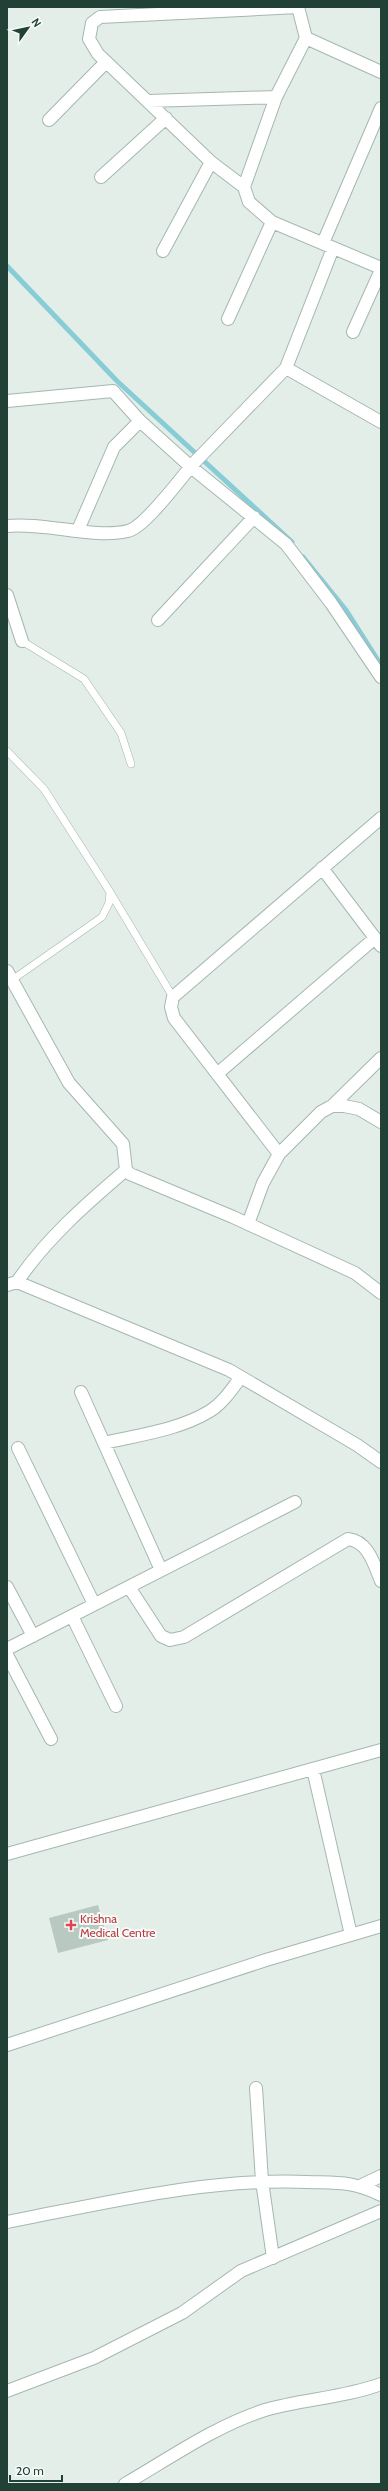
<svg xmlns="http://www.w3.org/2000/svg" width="388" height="2491" viewBox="0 0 388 2491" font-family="Cabin,sans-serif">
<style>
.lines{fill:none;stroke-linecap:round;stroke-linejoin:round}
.stream{stroke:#88cdd6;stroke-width:5}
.building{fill:#b8c9c1}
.lane-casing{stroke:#a5b7b0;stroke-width:8}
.street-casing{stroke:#a5b7b0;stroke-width:14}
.lane{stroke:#fff;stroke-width:7}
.street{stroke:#fff;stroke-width:12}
.health-dot{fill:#e0444e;stroke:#f4faf7;stroke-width:1.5}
.labels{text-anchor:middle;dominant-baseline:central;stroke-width:4;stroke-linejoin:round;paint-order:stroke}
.health-label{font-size:12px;fill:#be3a42;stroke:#f4faf7;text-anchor:start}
</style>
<rect width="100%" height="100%" fill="#e3eee9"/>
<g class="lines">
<path class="stream" d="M7,266L117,381L292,542
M303,557L346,610L381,665"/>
</g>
<path class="building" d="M98,1905L108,1940L58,1953L49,1918Z"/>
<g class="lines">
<defs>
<path id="lane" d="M22,641L84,679L121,733L131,764
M7,751L44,789L110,892L109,903L102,917L12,980
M110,892L173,997"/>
<path id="street" d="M306,38L381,72
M148,101L276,97
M49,120L106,62
M101,177L166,118
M244,187L211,162L98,54L89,39L92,23L100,17L298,7L306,38L276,97L244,187L249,202L272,222L381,268
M323,243L381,108
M163,251L211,162
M228,319L272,222
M353,332L381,270
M286,368L333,248
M7,401L113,391L140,421L191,467L286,544L331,603L381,677
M7,526C44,522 94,539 128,531C145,527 180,479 193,464C224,432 255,400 286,368L381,422
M78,530L114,447L140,421
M7,595L22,641
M158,620L254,517
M322,868L381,946
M7,971L69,1083L123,1144L126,1170L130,1174L233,1217L355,1273L381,1293
M217,1074L375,938
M332,1106L381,1058
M279,1154L174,1018L171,1007L173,997L381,818
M248,1224L263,1183L279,1154L321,1112L332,1106H344L359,1109L381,1122
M17,1282L229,1370L357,1445L381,1462
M7,1285L17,1282C46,1239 86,1204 126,1170
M81,1392L161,1570
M104,1443C138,1435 179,1430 210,1411C223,1403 232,1389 241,1377
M18,1448L94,1604
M7,1587L33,1636
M129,1587L161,1636L170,1640L184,1637L348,1539C368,1541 374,1564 381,1581
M72,1616L116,1706
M7,1649L295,1502
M7,1655L51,1739
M313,1769L351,1935
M7,1854L381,1750
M7,2045L266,1960L381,1926
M256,2088L262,2181L273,2258
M362,2185L381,2176
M7,2222C106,2203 206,2178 307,2182C338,2183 353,2181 381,2195
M7,2391L94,2358L182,2313L241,2271L381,2211
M125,2484C170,2458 215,2426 265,2410C303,2399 343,2398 381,2384"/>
</defs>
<use href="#lane" class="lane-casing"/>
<use href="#street" class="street-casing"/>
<use href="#lane" class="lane"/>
<use href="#street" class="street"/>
</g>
<path class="health-dot" d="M69 1919h4v4h4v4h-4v4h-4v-4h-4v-4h4z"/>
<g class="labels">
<g class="health-label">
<text x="80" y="1918">Krishna<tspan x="80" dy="14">Medical Centre</tspan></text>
</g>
</g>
<rect width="388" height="2491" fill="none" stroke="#214137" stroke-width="16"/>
<g transform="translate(28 28) rotate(57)" stroke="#f4faf7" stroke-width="3" paint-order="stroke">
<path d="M0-3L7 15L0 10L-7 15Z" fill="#214137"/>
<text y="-6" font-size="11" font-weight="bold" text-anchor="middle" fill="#214137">N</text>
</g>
<path d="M10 2475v6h52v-6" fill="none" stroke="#214137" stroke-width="2"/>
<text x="16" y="2475" font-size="12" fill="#214137" stroke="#f4faf7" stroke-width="3" paint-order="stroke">20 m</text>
</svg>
